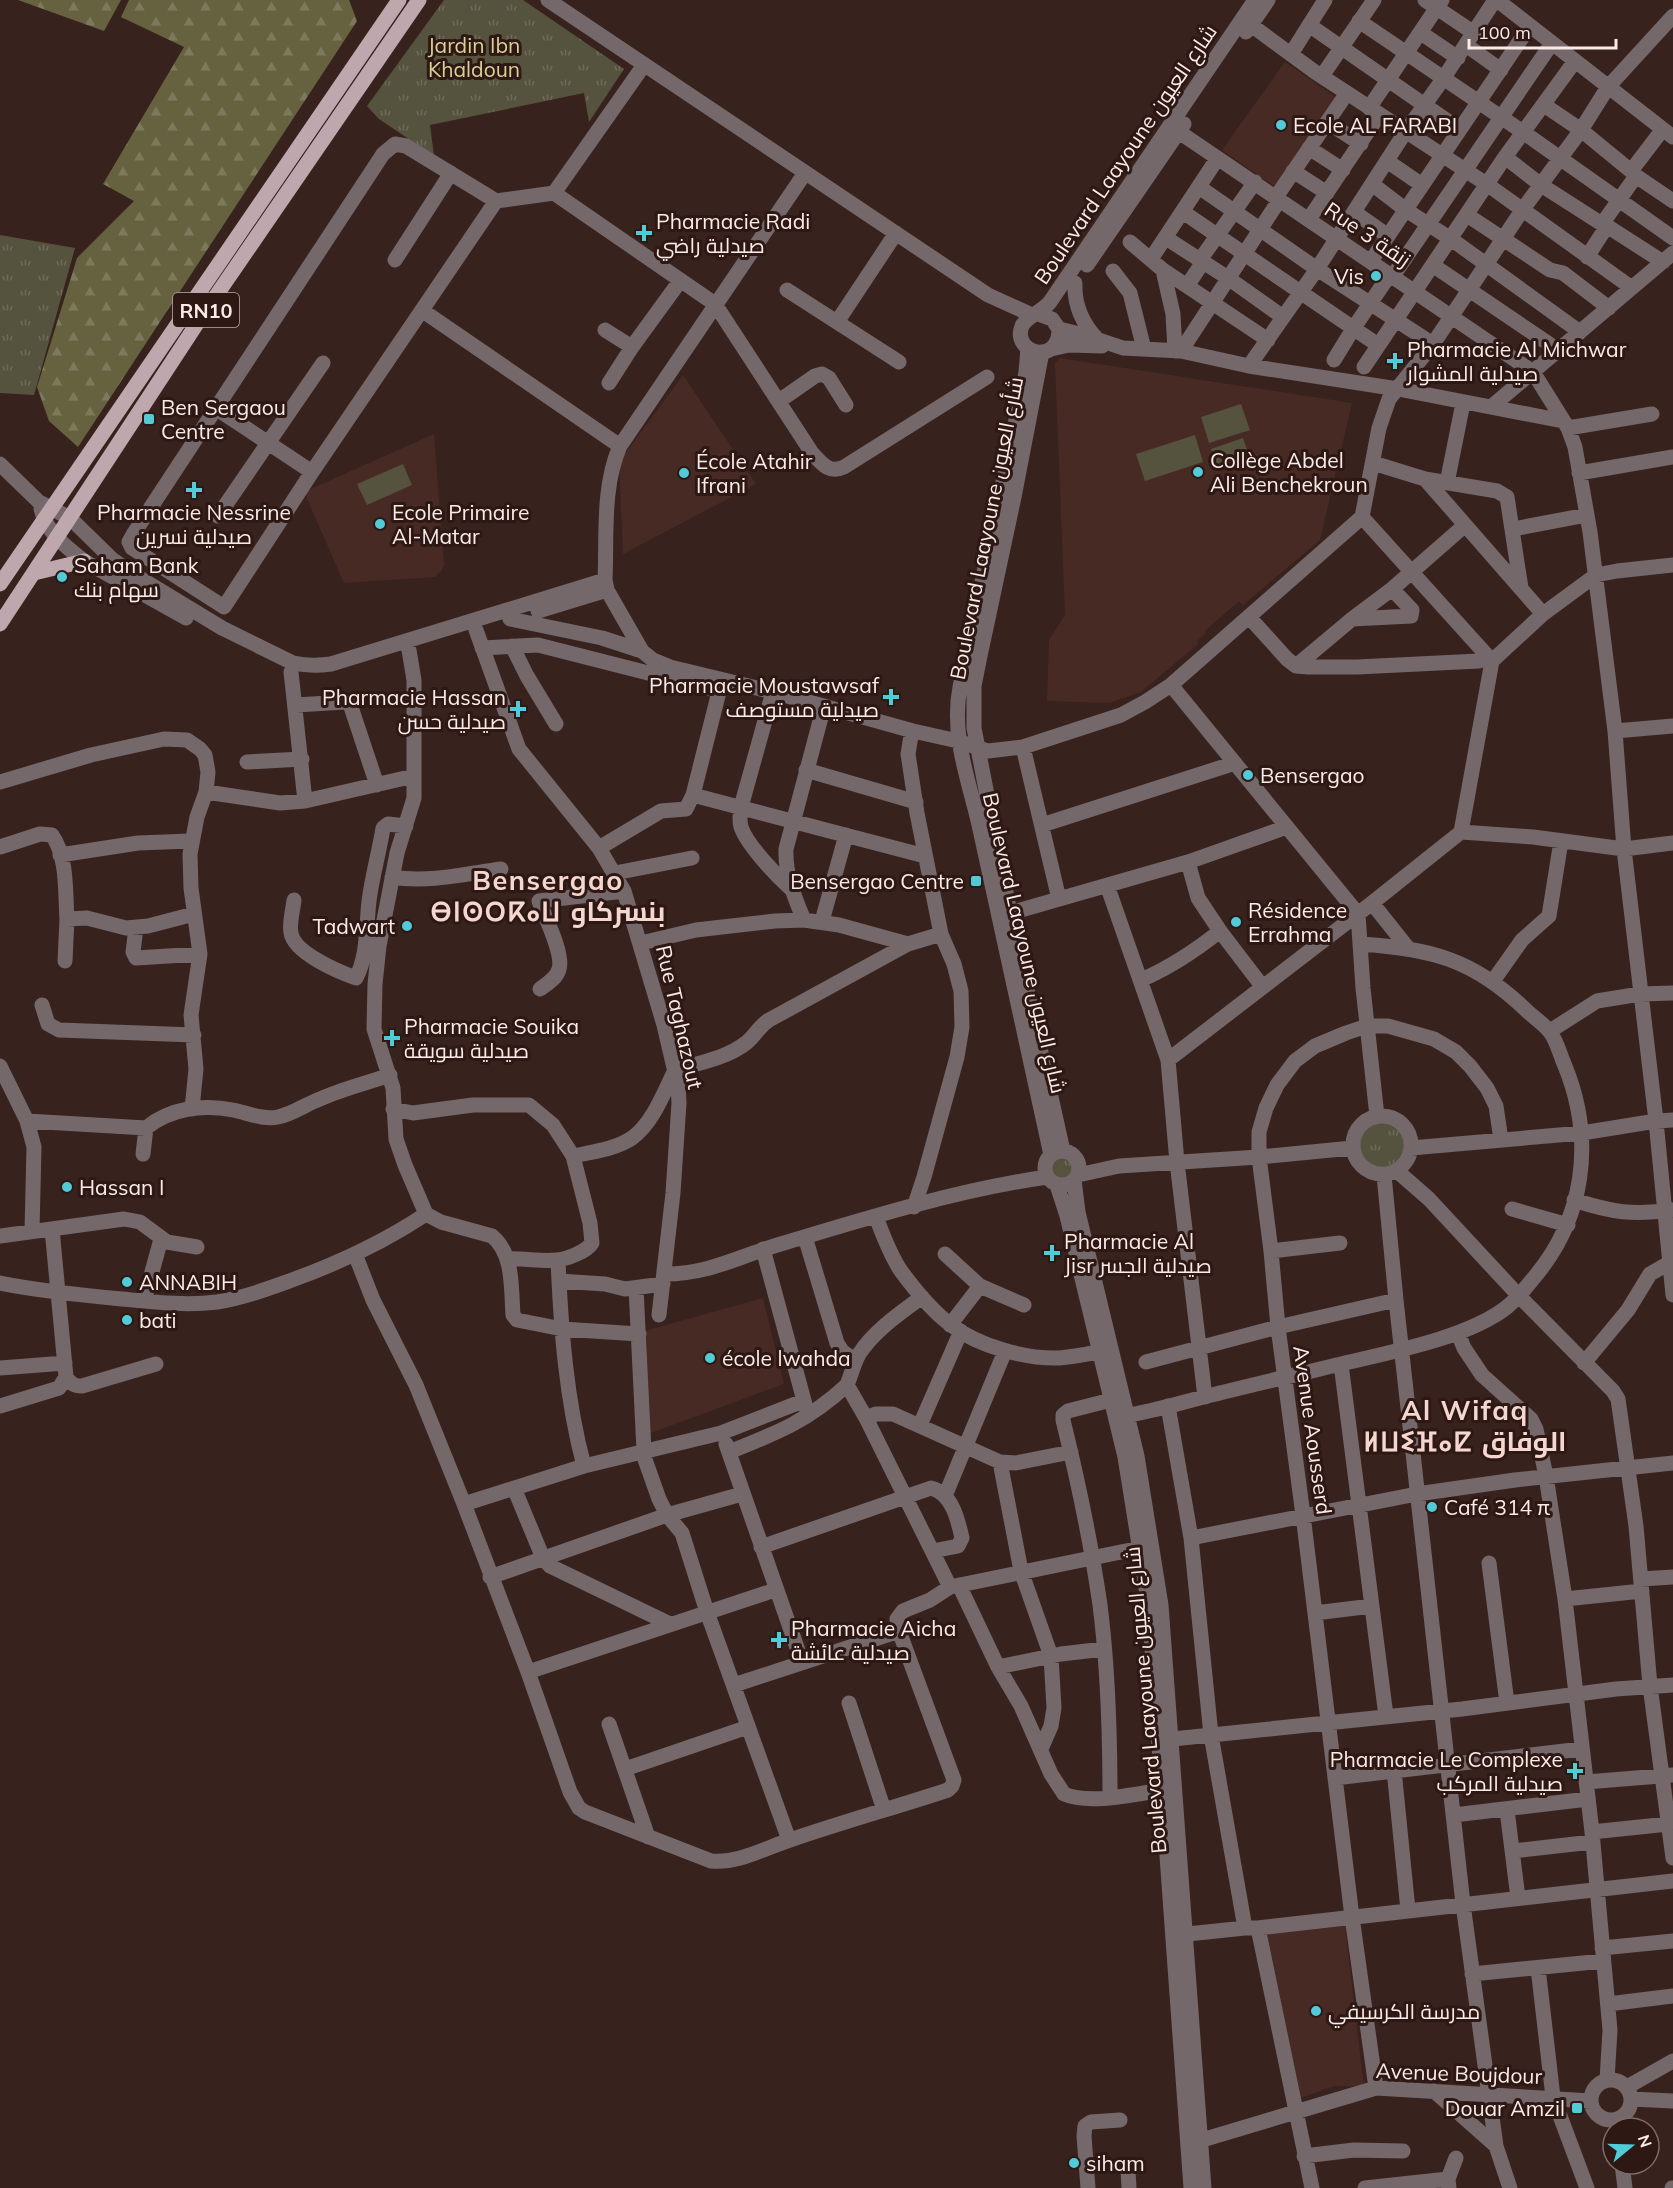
<svg xmlns="http://www.w3.org/2000/svg" width="1673" height="2188" viewBox="0 0 1673 2188" font-family="Mulish,Cairo,'Noto Sans Tifinagh',sans-serif">
<style>
.built{fill:#472a24}
.grass{fill:url(#grass-tufts)}
.forest{fill:url(#forest-firs)}
.pitch{fill:#55523e}
.lines{fill:none;stroke-linecap:round;stroke-linejoin:round}
.minor{stroke:#74686b;stroke-width:15}
.major{stroke:#bfa7ae;stroke-width:15}
.poi-dot{fill:#52cbd9;stroke:#2d1814;stroke-width:2}
.labels{text-anchor:middle;dominant-baseline:central;stroke-width:6;stroke-linejoin:round;paint-order:stroke}
.shield{fill:#2d1814;stroke:#bdaca8;stroke-width:1.5}
.shield-label{font-size:20px;font-weight:bold;fill:#fbebe8}
.park-label{font-size:21px;fill:#d8d193;stroke:#2d1814}
.poi-label{font-size:21px;fill:#fbebe8;stroke:#2d1814;text-anchor:start}
.street-label{font-size:21px;fill:#fbebe8;stroke:#2d1814}
.district-label{font-size:27px;font-weight:bold;letter-spacing:1.5px;fill:#f5d7d0;stroke:#2d1814}
</style>
<defs>
<pattern id="grass-tufts" width="24" height="20" patternUnits="userSpaceOnUse" patternTransform="scale(1.5)"><rect width="24" height="20" fill="#55523e"/><path d="M3 7l-1-3M5 7V3M7 7l1-3M15 17l-1-3M17 17v-4M19 17l1-3" fill="none" stroke="#6e6b5a"/></pattern>
<pattern id="forest-firs" width="22" height="20" patternUnits="userSpaceOnUse" patternTransform="scale(1.5)"><rect width="22" height="20" fill="#666240"/><path d="M5 1l3.5 6h-7zM16 11l3.5 6h-7z" fill="#7d795c"/></pattern>
</defs>
<rect width="100%" height="100%" fill="#38221d"/>
<path class="built" d="M1285,62L1340,100L1278,189L1222,150Z
M1060,358L1352,403L1320,540L1243,605L1239,601L1205,631L1206,633L1197,641L1198,644L1141,692L1109,703L1047,701L1049,640L1065,615L1055,363Z
M683,375L756,484L623,554L619,462Z
M434,434L444,565L441,571L435,577L344,583L304,492Z
M763,1298L784,1384L648,1434L641,1332Z
M1345,1926L1364,2087L1334,2086L1295,2100L1264,1935Z"/>
<path class="grass" d="M444,0H523L624,69L589,122L584,93L430,125L434,156L379,119L367,106Z
M0,235L75,248L34,395L0,393Z
M1358 1144a23 23 0 1 1 46 0a23 23 0 1 1-46 0Z
M1048 1168a14 14 0 1 1 28 0a14 14 0 1 1-28 0Z"/>
<path class="forest" d="M18,0H121L104,31Z
M129,0H349L357,21L78,447L49,421L37,387L77,258L134,201L103,184L184,47L121,17Z"/>
<path class="pitch" d="M1241,404L1250,430L1209,443L1201,417Z
M1195,435L1203,462L1145,481L1136,454Z
M1243,438L1250,458L1217,469L1211,449Z
M403,464L412,485L367,505L357,484Z"/>
<g class="lines">
<path class="minor" d="M548,0L988,295L1032,315
M1425,0L1474,33
M1497,0L1673,137
M1359,21L1523,132L1673,238
M1251,25L1315,72L1488,185L1632,288
M1309,25L1459,129
M1246,32L1268,0
M1421,33L1458,58
M1466,45L1501,70
M1291,54L1325,0
M1322,76L1374,0
M1544,105L1581,130L1631,171
M1369,108L1442,0
M1327,122L1361,144
M1179,132L1533,372L1568,428L1575,447L1590,532L1615,731L1624,849L1656,1121L1673,1295
M1309,148L1343,170
M1505,157L1541,185L1602,224
M1387,161L1422,185
M1293,171L1327,193
M805,173L620,446C602,487 607,536 605,580L607,590L642,651L653,660L670,667L773,692L913,731L958,741L988,751L1023,747L1121,715L1145,702L1171,685L1362,517L1379,428L1389,399L1433,344L1523,209L1581,130L1608,87L1673,16
M1636,176L1673,201
M1372,184L1406,210L1451,239L1580,332
M1199,187L1317,269L1433,344
M554,193L644,65
M1276,197L1347,93
M496,201L312,472L224,607L132,548L129,542L134,533L383,154L395,144L406,146L496,201L554,193L715,304L812,453C821,463 829,474 844,467L987,377
M1183,212L1378,345
M1354,212L1388,236
M1467,215L1550,270L1563,273L1609,308
M1309,219L1379,115
M1607,226L1663,262
M1166,238L1228,278L1283,317
M1130,242L1163,270L1173,314L1175,351
M1587,257L1607,226L1602,224L1636,176L1631,171L1663,129
M1151,259L1217,159
M395,260L451,173
M1200,260L1255,182
M1371,261L1530,26
M1087,265L1184,124
M1434,266L1558,350
M1163,270L1268,340
M1113,271L1130,293L1144,349
M1393,276L1552,43
M1075,283C1074,305 1082,323 1097,339
M1187,286L1203,262
M787,290L899,362
M423,311L620,446
M1038,314L1052,319L1059,329C1059,367 1011,353 1022,326C1026,317 1042,312 1050,302L1255,0
M837,322L896,233
M1059,329L1084,335L1123,348L1181,351L1249,366L1398,389L1563,421
M605,330L632,347
M1028,348L1026,372L960,687C950,738 971,785 981,834C1004,941 1027,1048 1051,1155
M1051,349L1069,345L1102,346
M1181,351L1280,199
M1042,352L1014,497L980,656L974,686V728L1010,913L1063,1151
M1334,360L1353,329L1390,274
M1249,366L1317,269L1406,131L1443,79L1495,0
M1364,367L1505,157L1575,61
M609,383L632,347L680,281
M779,401L815,376L822,374L829,378L846,405
M1491,407L1673,253
M217,409L312,472
M1568,428L1652,414
M1373,463L1425,479L1543,614
M0,464L39,502L70,518L113,560L133,574L222,628L293,663C307,666 317,666 331,664L605,580
M1579,473L1673,457
M1425,479L1497,491L1507,497L1521,588
M1447,483L1463,403
M41,509C46,532 66,547 84,561L186,618
M218,516L323,363
M1362,517L1492,661
M1513,529L1587,515
M1392,589L1412,610L1411,616L1352,619L1392,589L1464,526
M538,611L607,590
M1249,617L1287,659L1296,666L1308,667H1357L1479,661L1488,656
M510,619L602,638L642,651
M476,630L519,749L599,848L624,891L664,1025L678,1085L679,1103L673,1193L659,1315
M512,646L527,676L556,724
M482,648L538,645L719,691
M409,650L414,680V798L397,853L379,946L375,984L374,1029L393,1088L396,1139L405,1165L426,1214L441,1222L492,1236C514,1254 511,1289 513,1315L517,1320L562,1329L639,1334
M1296,666L1352,619
M291,672L305,801
M722,680L693,795L925,856
M1171,685L1358,914L1363,988L1377,1116
M773,692L741,807C740,814 739,820 741,827C747,845 776,875 790,888
M296,705L345,702L350,704L377,785
M913,731L911,736L908,754L917,813L941,934L954,964L961,991L962,1027L957,1057L924,1177L914,1207
M1615,731L1673,726
M1023,747L1059,899
M247,762L302,759
M806,770L916,802
M0,782L91,755L164,739L187,740L200,749L205,755L208,772L206,792L197,817L190,854L191,888L200,954L191,1015L196,1069L192,1109
M206,792L280,803L305,801L414,776
M1042,825L1235,763
M1461,832L1533,837L1624,849L1673,843
M0,847L40,834L52,835C68,858 65,893 67,919
M599,848L661,811L686,809L693,795
M60,855L138,843L191,841
M1188,862L1198,898L1220,931L1262,986
M615,873L692,858
M392,877C428,883 465,874 501,869
M1107,885L1168,1060L1177,1162L1205,1397
M294,900C293,910 289,923 291,933C294,953 339,972 356,978C368,955 366,927 369,901C372,877 379,853 383,828L388,824L406,826
M1372,903L1407,947
M1000,916L1188,862L1287,827
M804,920C794,896 785,875 786,849L824,706
M822,921L846,835
M136,928L133,952L136,958L200,954
M641,943L696,930L775,921L804,920L839,925L908,944L941,934
M65,961L67,919L87,918L126,928L148,926L194,914
M1141,980C1171,967 1195,951 1220,931
M1493,981L1522,940L1549,916L1561,841
M540,989C547,984 557,978 559,969C564,954 545,917 539,901L624,891
M42,1005L48,1024L59,1030L194,1035
M1550,1031L1597,1001L1640,994L1673,993
M1168,1060L1372,903L1461,832L1492,661L1543,614L1596,575L1617,571L1673,565
M0,1066L27,1121L34,1147L32,1231
M393,1109L413,1113L473,1105H529L553,1125L573,1156L590,1223L592,1243C586,1252 567,1259 557,1260C542,1262 524,1258 507,1259
M1353 1145a29 29 0 1 1 58 0a29 29 0 1 1-58 0Z
M27,1121L146,1128
M1411,1148L1582,1133L1656,1121L1673,1120
M1045 1168a17 17 0 1 1 34 0a17 17 0 1 1-34 0Z
M143,1154L146,1128C170,1108 203,1104 233,1110C248,1113 263,1120 278,1117C293,1114 306,1104 320,1099C342,1089 367,1083 390,1075
M573,1156C592,1152 616,1149 632,1138C653,1123 664,1092 675,1070C698,1063 727,1058 746,1043C755,1036 759,1026 769,1020L908,944
M1397,1171L1429,1199L1519,1296L1613,1391L1618,1399L1636,1526L1650,1686L1673,1858
M1078,1175L1119,1166L1259,1157L1352,1148
M1384,1175L1396,1300L1463,1904L1496,2146
M1074,1180L1078,1212L1137,1456L1161,1605L1204,2188
M1057,1185L1067,1216L1125,1457L1149,1607L1191,2188
M1574,1200C1614,1213 1632,1215 1673,1210
M1512,1209L1568,1225
M876,1217C883,1235 890,1255 901,1271C915,1290 932,1311 951,1325C978,1346 1025,1359 1059,1358C1072,1357 1086,1354 1100,1352
M0,1236L124,1219L140,1222L167,1242L197,1247
M805,1237L837,1343L842,1351L856,1361
M763,1249L806,1408
M1271,1251L1340,1243
M355,1254L373,1300L416,1385L464,1504
M945,1254L980,1286L1024,1305
M558,1260C561,1329 566,1399 584,1466
M665,1274C711,1274 741,1255 784,1243C870,1217 958,1190 1047,1177
M559,1281L605,1284L625,1289L663,1284
M0,1283C40,1291 81,1295 122,1299C153,1302 186,1306 217,1302C243,1298 267,1289 292,1280C339,1263 384,1242 426,1214
M636,1288L644,1451
M144,1301L161,1239
M950,1325L980,1286
M1458,1333L1464,1348L1482,1375L1531,1419L1536,1429L1546,1476L1565,1599L1592,1832L1610,2030L1607,2080
M1146,1362L1278,1327L1396,1300
M1584,1363L1628,1310L1650,1274L1669,1263
M1341,1364L1386,1716
M0,1368L65,1363
M66,1377C71,1384 74,1386 82,1386L156,1364
M847,1385C851,1375 854,1363 859,1354C874,1331 900,1313 922,1297
M803,1401L721,1433L584,1466L464,1504L528,1672L570,1792L579,1808L585,1812L711,1861C738,1864 765,1848 790,1840C843,1822 896,1807 948,1790L952,1786L954,1780L899,1631L897,1619L903,1611L930,1600L950,1587
M0,1406L59,1388L66,1377L52,1229
M1168,1406L1191,1538L1211,1735L1245,1928
M1128,1415C1154,1411 1179,1403 1204,1397C1243,1387 1282,1378 1320,1369C1374,1355 1464,1341 1507,1307C1517,1299 1524,1290 1532,1280C1585,1219 1595,1140 1565,1066C1560,1055 1557,1041 1550,1032C1544,1024 1533,1017 1526,1010C1473,959 1432,949 1360,944
M866,1418L876,1414H893L1000,1462L1016,1463L1071,1452
M920,1425L961,1331
M726,1444L802,1662
M642,1451L659,1499L667,1515L682,1533L707,1612L789,1840
M729,1452C777,1433 808,1421 847,1385L866,1418L950,1587L1150,1546
M1000,1462L1021,1571L1051,1656L1054,1708L1051,1726L1041,1749
M514,1488L543,1558L550,1566L670,1624
M945,1496L1005,1351
M1191,1538L1417,1494L1515,1480L1673,1463
M761,1547L931,1488C952,1493 958,1520 962,1538L958,1546L933,1551
M1489,1563L1507,1703
M490,1577L667,1515L742,1494
M1641,1579L1673,1577
M959,1585L998,1667L1021,1706L1051,1774L1064,1794C1089,1805 1135,1794 1162,1790
M1565,1599L1642,1591
M1315,1613L1372,1606
M998,1667L1061,1654L1104,1649
M528,1672L775,1590
M734,1685L899,1631
M849,1703L884,1810
M609,1724L648,1837
M1163,1740L1462,1709L1616,1689L1673,1685
M625,1769L748,1727
M1394,1770L1408,1910
M1335,1778L1581,1749
M1586,1782L1673,1775
M1110,1797C1110,1733 1108,1668 1100,1605C1091,1543 1078,1481 1063,1420V1415L1068,1411L1111,1400
M1507,1810L1518,1898
M1454,1815L1588,1799
M1592,1832L1668,1824
M1513,1851L1592,1842
M1258,1928L1312,2188
M1178,1935L1245,1928H1258L1673,1881
M1602,1948L1673,1941
M1538,1968L1553,2097L1587,2188
M1472,1974L1603,1961
M1608,2004L1673,1996
M1591 2100a20 20 0 1 1 40 0a20 20 0 1 1-40 0Z
M1627,2087L1673,2061
M1376,2088L1352,1917L1303,1515L1278,1327L1271,1251L1259,1157V1132L1266,1108L1277,1085L1295,1061L1315,1046L1346,1033L1367,1026H1388L1434,1039L1456,1052L1470,1066L1487,1088L1496,1106L1501,1140
M1434,2091L1496,2146L1510,2188
M1631,2099L1673,2101
M1192,2143L1376,2088L1591,2101
M1304,2156L1354,2150L1403,2151
M1622,2164L1625,2188
M1128,2171L1129,2188
M1088,2188L1084,2136L1085,2126L1091,2122L1120,2120
M1365,2188L1448,2179
M1449,2188L1448,2179L1456,2158
M1672,2188H1673"/>
<path class="major" d="M34,573L84,561
M0,584L399,0
M0,624L198,322L419,0"/>
</g>
<g class="poi-dot">
<circle cx="1281" cy="125" r="6"/>
<path d="M641 224h6v6h6v6h-6v6h-6v-6h-6v-6h6z"/>
<circle cx="1376" cy="276" r="6"/>
<path d="M1392 352h6v6h6v6h-6v6h-6v-6h-6v-6h6z"/>
<rect x="143" y="413" width="12" height="12" rx="3"/>
<circle cx="1198" cy="472" r="6"/>
<circle cx="684" cy="473" r="6"/>
<path d="M191 481h6v6h6v6h-6v6h-6v-6h-6v-6h6z"/>
<circle cx="380" cy="524" r="6"/>
<circle cx="62" cy="577" r="6"/>
<path d="M888 688h6v6h6v6h-6v6h-6v-6h-6v-6h6z"/>
<path d="M515 700h6v6h6v6h-6v6h-6v-6h-6v-6h6z"/>
<circle cx="1248" cy="775" r="6"/>
<rect x="970" y="875" width="12" height="12" rx="3"/>
<circle cx="1236" cy="922" r="6"/>
<circle cx="407" cy="926" r="6"/>
<path d="M389 1029h6v6h6v6h-6v6h-6v-6h-6v-6h6z"/>
<circle cx="67" cy="1187" r="6"/>
<path d="M1049 1244h6v6h6v6h-6v6h-6v-6h-6v-6h6z"/>
<circle cx="127" cy="1282" r="6"/>
<circle cx="127" cy="1320" r="6"/>
<circle cx="710" cy="1358" r="6"/>
<circle cx="1432" cy="1507" r="6"/>
<path d="M776 1631h6v6h6v6h-6v6h-6v-6h-6v-6h6z"/>
<path d="M1572 1762h6v6h6v6h-6v6h-6v-6h-6v-6h6z"/>
<circle cx="1316" cy="2011" r="6"/>
<rect x="1571" y="2102" width="12" height="12" rx="3"/>
<circle cx="1074" cy="2163" r="6"/>
</g>
<g class="labels">
<rect class="shield" x="173" y="293" width="66" height="34" rx="4.5"/>
<g class="shield-label">
<text x="206" y="310">RN10</text>
</g>
<g class="park-label">
<text x="474" y="45">Jardin Ibn<tspan x="474" dy="24">Khaldoun</tspan></text>
</g>
<g class="poi-label">
<text x="1293" y="125">Ecole AL FARABI</text>
<text x="656" y="221">Pharmacie Radi<tspan x="656" dy="24">صيدلية راضي</tspan></text>
<text x="1364" y="276" text-anchor="end">Vis</text>
<text x="1407" y="349">Pharmacie Al Michwar<tspan x="1407" dy="24">صيدلية المشوار</tspan></text>
<text x="161" y="407">Ben Sergaou<tspan x="161" dy="24">Centre</tspan></text>
<text x="1210" y="460">Collège Abdel<tspan x="1210" dy="24">Ali Benchekroun</tspan></text>
<text x="696" y="461">École Atahir<tspan x="696" dy="24">Ifrani</tspan></text>
<text x="194" y="512" text-anchor="middle">Pharmacie Nessrine<tspan x="194" dy="24">صيدلية نسرين</tspan></text>
<text x="392" y="512">Ecole Primaire<tspan x="392" dy="24">Al-Matar</tspan></text>
<text x="74" y="565">Saham Bank<tspan x="74" dy="24">سهام بنك</tspan></text>
<text x="879" y="685" text-anchor="end">Pharmacie Moustawsaf<tspan x="879" dy="24">صيدلية مستوصف</tspan></text>
<text x="506" y="697" text-anchor="end">Pharmacie Hassan<tspan x="506" dy="24">صيدلية حسن</tspan></text>
<text x="1260" y="775">Bensergao</text>
<text x="964" y="881" text-anchor="end">Bensergao Centre</text>
<text x="1248" y="910">Résidence<tspan x="1248" dy="24">Errahma</tspan></text>
<text x="395" y="926" text-anchor="end">Tadwart</text>
<text x="404" y="1026">Pharmacie Souika<tspan x="404" dy="24">صيدلية سويقة</tspan></text>
<text x="79" y="1187">Hassan I</text>
<text x="1064" y="1241">Pharmacie Al<tspan x="1064" dy="24">Jisr صيدلية الجسر</tspan></text>
<text x="139" y="1282">ANNABIH</text>
<text x="139" y="1320">bati</text>
<text x="722" y="1358">école lwahda</text>
<text x="1444" y="1507">Café 314 π</text>
<text x="791" y="1628">Pharmacie Aicha<tspan x="791" dy="24">صيدلية عائشة</tspan></text>
<text x="1563" y="1759" text-anchor="end">Pharmacie Le Complexe<tspan x="1563" dy="24">صيدلية المركب</tspan></text>
<text x="1328" y="2011">مدرسة الكرسيفي</text>
<text x="1565" y="2108" text-anchor="end">Douar Amzil</text>
<text x="1086" y="2163">siham</text>
</g>
<g class="street-label">
<text transform="translate(1125 154) rotate(-56)">Boulevard Laayoune شارع العيون</text>
<text transform="translate(1368 234) rotate(34)">Rue 3 زنقة</text>
<text transform="translate(986 528) rotate(-79)">Boulevard Laayoune شأرع العيون</text>
<text transform="translate(1025 943) rotate(77)">Boulevard Laayoune شارع العيون</text>
<text transform="translate(680 1017) rotate(77)">Rue Taghazout</text>
<text transform="translate(1313 1430) rotate(82)">Avenue Aousserd</text>
<text transform="translate(1145 1700) rotate(-95)">Boulevard Laayoune شارع العيون</text>
<text transform="translate(1459 2073) rotate(2)">Avenue Boujdour</text>
</g>
<g class="district-label">
<text x="548" y="880">Bensergao<tspan x="548" dy="31">ⴱⵏⵙⵔⴽⴰⵡ بنسركاو</tspan></text>
<text x="1465" y="1410">Al Wifaq<tspan x="1465" dy="31">ⵍⵡⵉⴼⴰⵇ الوفاق</tspan></text>
</g>
</g>
<g transform="translate(1631 2146) rotate(71)"><circle r="28" fill="#2d1814" stroke="#7f6c69" stroke-width="1.5"/>
<path d="M0-4.5L10 22L0 15L-10 22Z" fill="#52cbd9"/>
<text y="-9" font-size="16" font-weight="bold" text-anchor="middle" fill="#fbebe8">N</text>
</g>
<path d="M1469 39v9h147v-9" fill="none" stroke="#fbebe8" stroke-width="3"/>
<text x="1478" y="39" font-size="18" fill="#fbebe8" stroke="#2d1814" stroke-width="4.5" paint-order="stroke">100 m</text>
</svg>
